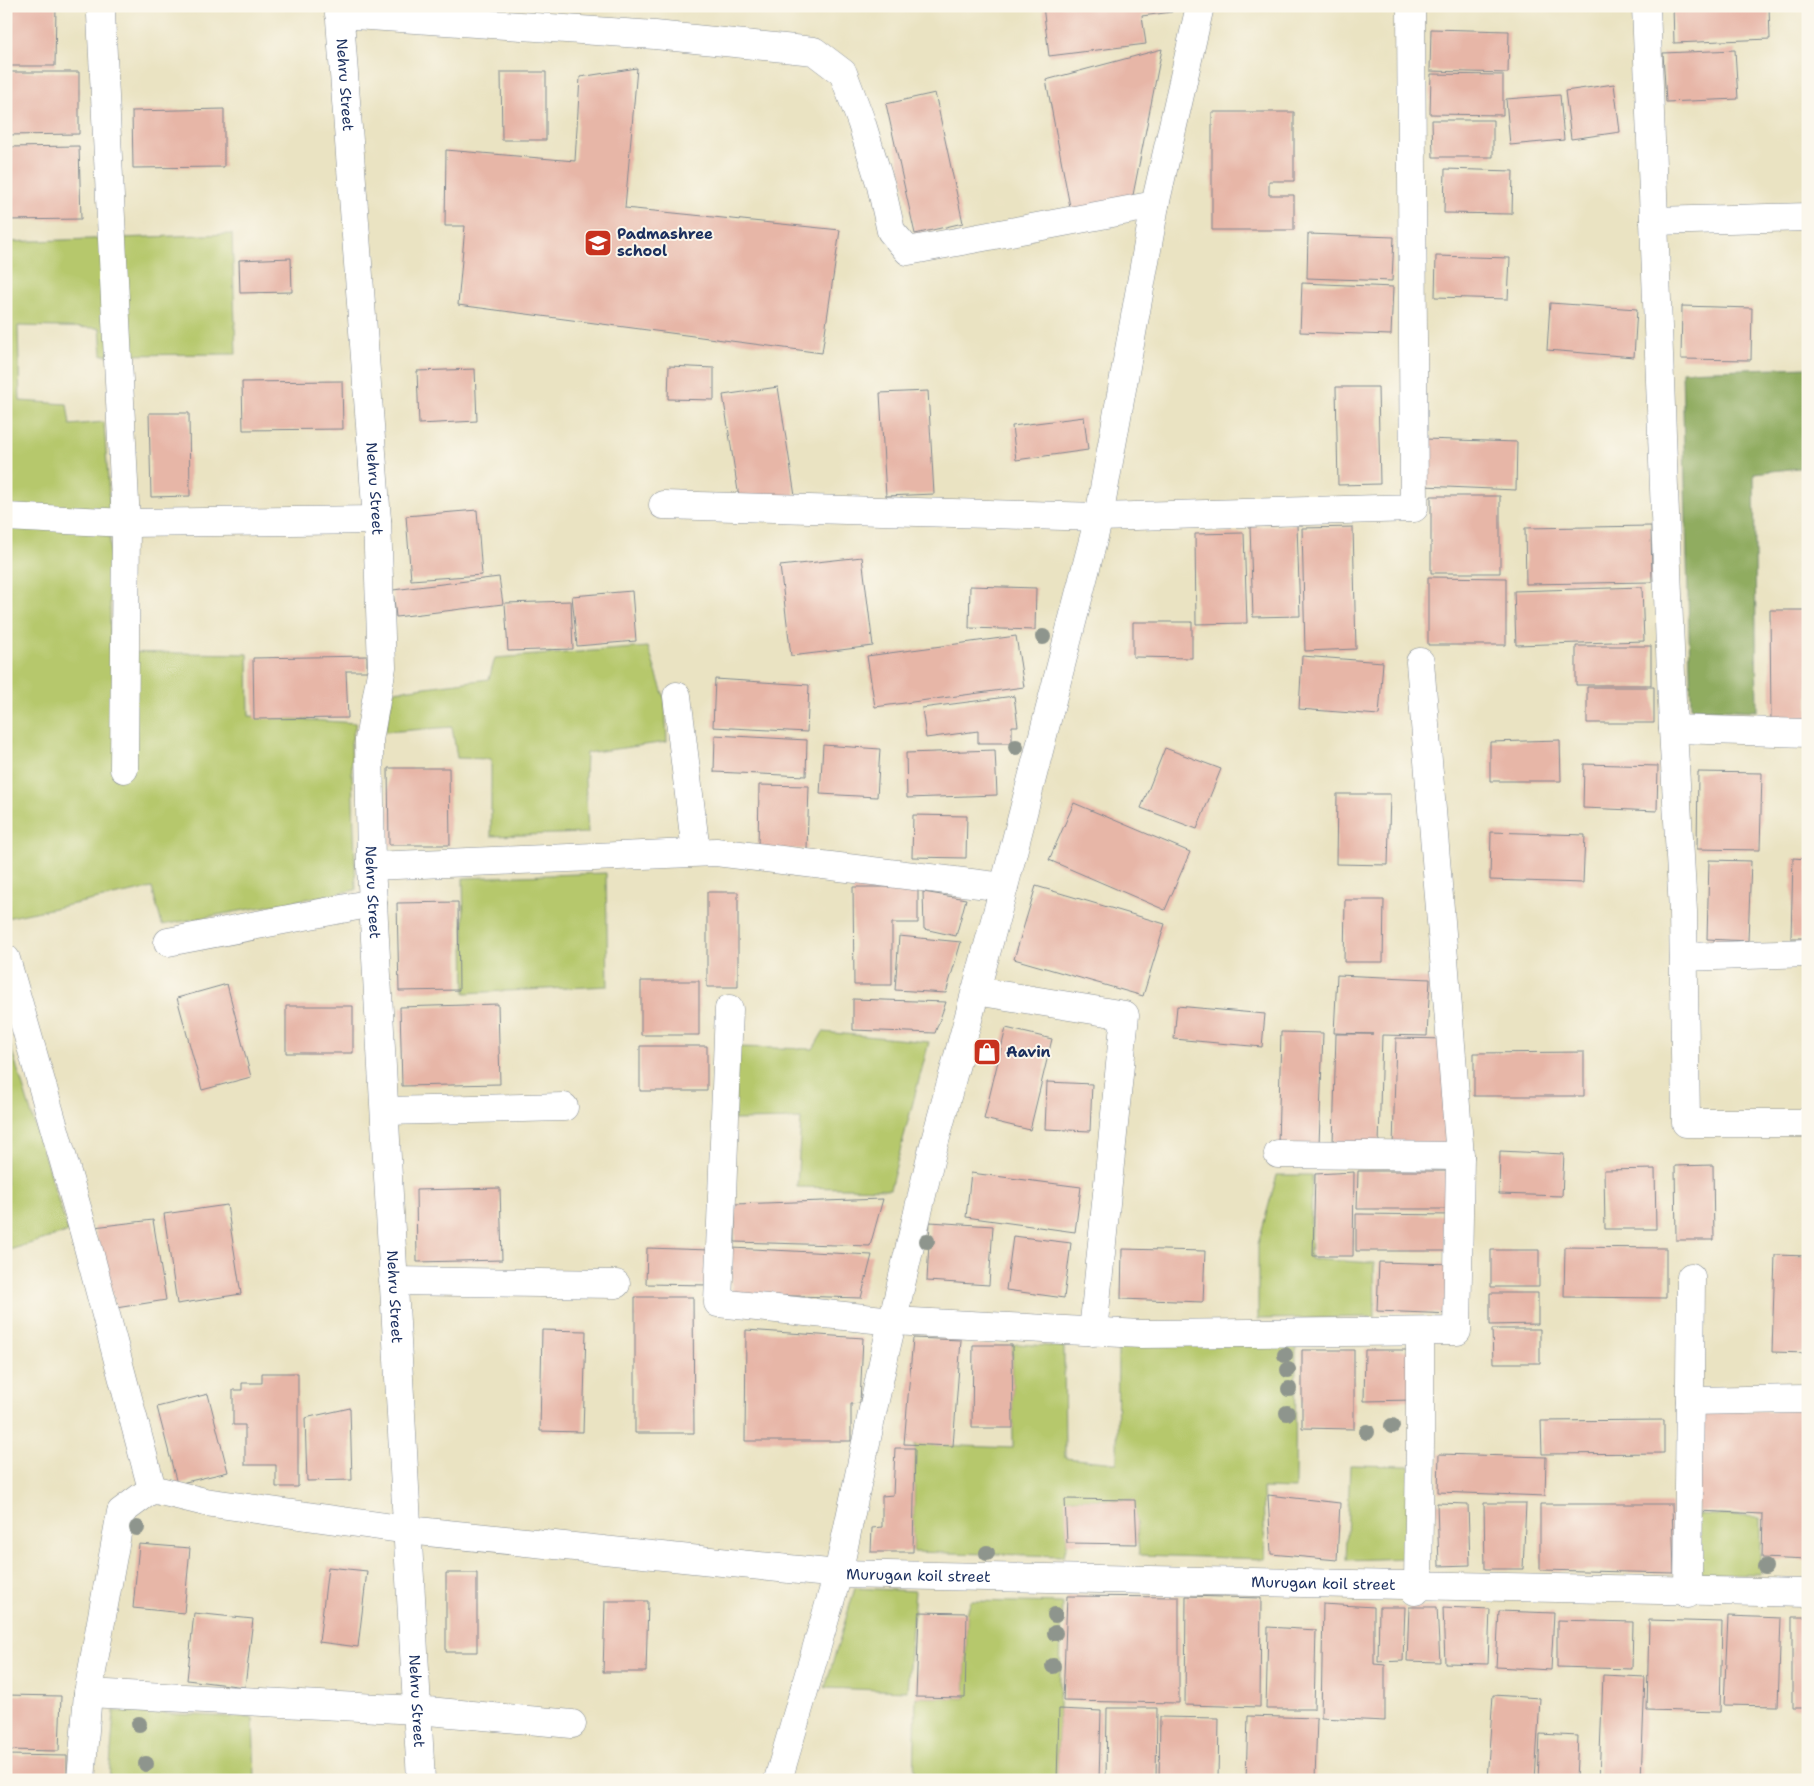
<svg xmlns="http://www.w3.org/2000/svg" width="1814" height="1786" viewBox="0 0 1814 1786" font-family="'Shantell Sans',sans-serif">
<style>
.green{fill:#b6c86c;stroke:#687c65}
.forest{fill:#90ac60;stroke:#566e5f}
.building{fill:#e7b6a7}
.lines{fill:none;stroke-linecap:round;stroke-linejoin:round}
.minor-casing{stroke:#828990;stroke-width:29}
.minor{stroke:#fff;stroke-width:28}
.tree{fill:#8e958d}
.labels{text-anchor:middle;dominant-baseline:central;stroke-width:4;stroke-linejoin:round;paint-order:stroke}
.street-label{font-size:15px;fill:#1b2f5e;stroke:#fbf7ec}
.poi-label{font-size:15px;font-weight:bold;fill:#1b2f5e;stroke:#fbf7ec;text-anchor:start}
</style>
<rect width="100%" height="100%" fill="#fbf7ec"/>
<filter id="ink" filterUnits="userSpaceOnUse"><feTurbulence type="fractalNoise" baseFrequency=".02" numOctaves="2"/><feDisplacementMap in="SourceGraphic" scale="10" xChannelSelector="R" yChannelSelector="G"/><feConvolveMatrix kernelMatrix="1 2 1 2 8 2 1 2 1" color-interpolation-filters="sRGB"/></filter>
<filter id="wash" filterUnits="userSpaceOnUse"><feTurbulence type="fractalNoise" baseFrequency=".0096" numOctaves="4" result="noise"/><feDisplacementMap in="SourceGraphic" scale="20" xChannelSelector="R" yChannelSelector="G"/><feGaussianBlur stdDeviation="1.12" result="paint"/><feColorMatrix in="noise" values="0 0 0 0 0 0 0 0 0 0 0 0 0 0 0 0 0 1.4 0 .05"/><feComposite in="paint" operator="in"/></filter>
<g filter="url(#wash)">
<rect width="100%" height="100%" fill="#eae3c2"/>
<path class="green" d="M232,234L236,354L102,355L100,328L18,326L20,401L67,404L70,425L104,422L110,510V652L248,654L249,716L356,723L351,743L356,890L162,925L152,888L6,918V242Z
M648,647L665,700L667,742L586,753L585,779L588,833L491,836V759L457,758L452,727L385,732L394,691L489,679L495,658Z
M606,873L608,986L465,993L463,878Z
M6,1032L68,1232L6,1251Z
M823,1032L929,1042L890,1189L797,1187L801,1119L734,1120L737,1047L813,1049Z
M1277,1175H1312L1310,1259L1374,1263L1375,1317L1258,1319V1244Z
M1018,1344L1064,1347L1065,1458L1117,1463L1118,1346L1296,1344L1295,1489L1263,1488L1265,1559L1139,1555L1134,1500L1066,1499L1067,1543L1064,1556L913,1552L915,1444L1013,1448L1012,1345Z
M1350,1465L1410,1466V1558L1346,1560Z
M1697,1514L1760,1517V1574L1696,1573Z
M855,1588L915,1591L907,1691L825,1688Z
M971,1601L1062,1603L1057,1780H914L916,1697L965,1698L967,1613Z
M114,1711L253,1718L255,1780H109Z"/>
<path class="forest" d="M1808,367V467L1754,473L1757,711L1691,708L1682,371Z"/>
<g id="blocks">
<path class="building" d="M6,6H56L55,66H6Z
M434,6H491V9L434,8Z
M1043,6H1171L1172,12L1142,16L1146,44L1049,56Z
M1673,6H1769L1770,39L1674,43Z
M1431,29L1509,31L1508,73L1430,71Z
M1162,49L1132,200L1071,212L1046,80Z
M1735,50L1738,99L1666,102L1663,53Z
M637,68L625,208L840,230L822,353L458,305L465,226H445L446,150L575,161L580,77Z
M6,72H79V134L6,135Z
M501,72H546V140H502Z
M1431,74L1503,75V115L1430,114Z
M1614,84L1620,132L1571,139L1565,91Z
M935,93L963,223L915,234L886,104Z
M1560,95L1564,140L1510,145L1506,99Z
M224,109V167L133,168L132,111Z
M1212,112H1294V181H1269V195H1294V230H1212Z
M1432,120H1493V157H1433Z
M79,146L81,219L6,220V147Z
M1445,169L1513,171L1512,214L1444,213Z
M1308,234L1394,237L1392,281L1307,278Z
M1436,256L1510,258L1508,299L1435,297Z
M291,258L292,292L240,293L239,260Z
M1302,283L1393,287L1391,335L1300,332Z
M1550,303L1637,309L1634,357L1547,350Z
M1682,306L1752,308L1751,360L1681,359Z
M669,366L714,368V400L668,399Z
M475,369L477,421L419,424L417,371Z
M342,381L343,429L243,430L242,382Z
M778,387L795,496L740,504L723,395Z
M1336,387H1378L1380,484L1338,485Z
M928,391L934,494L886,496L880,393Z
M149,413H189L190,496L151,497Z
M1084,417L1088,450L1016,460L1012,426Z
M1425,439L1517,442L1516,490L1423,486Z
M1431,496H1500V573H1431Z
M477,510L482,575L411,580L406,516Z
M1297,525L1300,616L1253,617L1250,527Z
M1651,526L1652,582L1526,584L1525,528Z
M1353,527L1356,649L1305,651L1302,528Z
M1244,533L1247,623L1196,624L1195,534Z
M862,557L873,646L791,656L780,566Z
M499,577L503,604L396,617L393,590Z
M1428,577L1506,578V645H1428Z
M970,586L1036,588L1035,630L969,628Z
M1642,587L1644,641L1516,645L1514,591Z
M632,591L636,641L577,646L572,596Z
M571,601L573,649L508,651L505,603Z
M1770,610H1808V725H1771Z
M1133,622H1192V658L1133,657Z
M1016,636L1024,687L875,707L867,656Z
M1576,646H1651V685H1576Z
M367,656V671H346L348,718L254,719L253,658Z
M1302,656L1383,662L1379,715L1299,709Z
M715,679L809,685L807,732L713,727Z
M1587,687H1654V723H1587Z
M1014,696L1018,726H1012V743H978V731L926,738L922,708Z
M715,735L807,740L806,776L714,772Z
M1560,740L1561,781H1490V742Z
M823,745L880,749L877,797L820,794Z
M1165,748L1221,769L1197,829L1141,808Z
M995,750L997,795L907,798L906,753Z
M1584,764L1658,766L1657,811L1583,808Z
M388,768H449L450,845H389Z
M1698,772L1762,773L1760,850L1697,849Z
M759,785L809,786L807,849H758Z
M1337,794H1390L1388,865L1336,864Z
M1074,803L1190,852L1165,910L1049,860Z
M913,815L967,816L966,858L912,857Z
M1491,832L1585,835L1583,883L1490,880Z
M1793,858L1808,859V938H1791Z
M1709,860L1751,861L1748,941L1707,939Z
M1036,886L1165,924L1143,996L1014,959Z
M853,887H918V923H892V985H854Z
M707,892H738V987H707Z
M923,892L966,899L956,936L924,929Z
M1345,900H1384L1383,962H1344Z
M458,902L459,990L399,991L397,903Z
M899,936L961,942L946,993L895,990Z
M1337,975L1430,979L1427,1036L1382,1035L1379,1145L1333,1144L1336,1034H1373L1334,1033Z
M641,981H699V1035H641Z
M227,984L251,1077L202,1090L177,998Z
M853,999L946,1002L935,1033L853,1030Z
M498,1004L500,1084L402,1086L400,1007Z
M286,1006H353V1053H286Z
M1177,1006L1265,1014L1262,1047L1174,1039Z
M1006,1028L1052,1039L1030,1130L984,1119Z
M1281,1032L1323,1033L1319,1145L1278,1144Z
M1396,1038L1448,1039L1445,1149L1393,1147Z
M640,1046H707V1091H640Z
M1584,1052V1096H1474V1053Z
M1047,1082L1092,1084L1090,1131L1045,1129Z
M1500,1151L1564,1154L1562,1196L1499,1194Z
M1713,1165L1714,1240H1676L1675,1166Z
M1655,1169L1656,1229H1605L1604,1170Z
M1358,1171H1455V1209H1357Z
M1354,1172L1353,1256H1313L1315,1174Z
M971,1173L1081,1187L1075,1232L966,1217Z
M500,1188L502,1260L417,1262L416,1190Z
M883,1199L870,1246L735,1242V1204Z
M227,1205L241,1294L177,1304L164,1214Z
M1356,1214L1454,1215L1453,1251H1356Z
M153,1220L166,1300L116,1308L94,1227Z
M930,1222L993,1226L989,1285L927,1281Z
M1013,1236L1071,1243L1064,1298L1006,1290Z
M1565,1247L1666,1248V1298L1564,1297Z
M647,1248L710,1250L709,1285L646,1284Z
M732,1248L872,1255L861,1298L732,1294Z
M1122,1249L1205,1251L1203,1302L1121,1299Z
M1491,1250H1539V1287H1491Z
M1775,1255L1808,1256V1353L1772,1352Z
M1379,1262L1454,1264L1452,1314L1377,1311Z
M1490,1293H1538V1324L1490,1325Z
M635,1297H693L694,1433H635Z
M1492,1329H1540V1363H1493Z
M542,1330L586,1331L583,1432L540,1431Z
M746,1330L863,1338L860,1403L851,1404V1441H745Z
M913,1338L961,1340L953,1446L904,1444Z
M973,1345H1012L1013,1428H972Z
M1302,1350H1354V1429L1302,1428Z
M1365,1350H1412L1413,1400L1364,1401Z
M262,1373H298V1487H276V1465H245V1425H233V1390H242V1383H262Z
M208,1394L228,1472L177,1484L157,1407Z
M350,1408L352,1480L307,1481L305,1418Z
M1808,1410V1560L1762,1558L1763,1514L1698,1511V1412Z
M1664,1420V1453L1542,1454L1541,1421Z
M895,1448H915L913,1552H871L872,1528L882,1527V1496L893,1495Z
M1439,1454L1546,1457L1545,1496L1438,1492Z
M1268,1495L1340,1503L1337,1560L1271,1554Z
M1065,1499L1135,1500L1137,1544L1067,1543Z
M1437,1503L1468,1504L1470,1565L1439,1566Z
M1484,1503H1526L1523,1569H1485Z
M1540,1504H1672L1674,1573L1540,1570Z
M139,1544L190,1548L184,1613L133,1608Z
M328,1567L367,1571L358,1647L319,1642Z
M446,1573H477V1652H446Z
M1067,1596L1179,1597V1703L1063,1701Z
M1186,1596L1261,1598L1260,1707L1185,1705Z
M605,1601H648L646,1672H603Z
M1323,1604L1374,1607V1664L1385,1665V1721L1321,1718Z
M1379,1607H1405L1403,1661L1378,1662Z
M1409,1607H1437L1440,1662L1407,1661Z
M1443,1607L1490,1609L1488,1664L1445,1663Z
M1499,1611L1554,1613L1551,1670L1496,1667Z
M919,1612L967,1613L965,1698L916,1697Z
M194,1613L253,1619L245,1687L187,1680Z
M1728,1616L1781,1618L1778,1706L1724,1705Z
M1792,1617H1808V1708H1792Z
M1557,1620L1633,1622L1632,1669L1557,1667Z
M1649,1620L1722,1622L1720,1712L1647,1710Z
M1268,1627L1316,1630L1314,1709H1266Z
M1603,1675L1645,1677L1641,1780H1599Z
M6,1695L61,1696L59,1751L6,1750Z
M1493,1695L1540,1698L1535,1780H1487Z
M1107,1708H1157L1156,1780H1106Z
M1059,1709L1101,1711L1099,1780H1057Z
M1248,1716L1317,1718L1315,1780H1246Z
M1160,1717L1219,1718L1218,1780H1159Z
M1540,1734L1578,1736L1576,1780H1538Z
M6,1755L67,1756V1780H6Z"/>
</g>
</g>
<g filter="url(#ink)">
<use href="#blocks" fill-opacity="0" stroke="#828990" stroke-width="1"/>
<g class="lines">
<defs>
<g id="minor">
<path d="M102,6L101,15L126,523L124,769"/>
<path id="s1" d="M339,6L377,520L382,667L369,740L371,866L421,1780"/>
<path d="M1646,6L1673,729L1683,911L1686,1123H1808"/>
<path d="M339,14L655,35L814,51L843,73L861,121L881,186L891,231L908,251L1155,205"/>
<path d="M1654,221L1808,217"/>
<path d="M663,505L1099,517L1414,508L1411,6"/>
<path d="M6,517L126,523L377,520"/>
<path d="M677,696L696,852"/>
<path d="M1673,729L1808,733"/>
<path d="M371,866L716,852L1004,887"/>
<path d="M168,942L373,903"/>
<path d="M1684,957L1808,953"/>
<path d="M6,959L84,1232L152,1489"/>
<path d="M976,991L1125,1015L1093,1332"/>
<path d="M729,1009L718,1303L893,1321L1141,1334L1457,1331L1460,1156L1420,662"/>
<path d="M385,1111L564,1107"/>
<path d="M1278,1154L1460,1156"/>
<path d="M393,1281L616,1284"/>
<path d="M1690,1401L1808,1399"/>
<path d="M1415,1591L1418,1585L1420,1442V1332"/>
<path d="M1688,1594L1691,1277"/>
<path d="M88,1693L417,1710L572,1724"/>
<path d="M81,1780L88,1693L121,1512L152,1489L205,1502L408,1530L838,1574L885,1353L932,1152L1004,887L1099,517L1155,205L1200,6"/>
<path id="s2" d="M778,1780L838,1574L1808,1593"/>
</g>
</defs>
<use href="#minor" class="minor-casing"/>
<use href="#minor" class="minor"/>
</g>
<g class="tree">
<circle cx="1043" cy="637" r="8"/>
<circle cx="1016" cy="747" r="8"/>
<circle cx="927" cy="1241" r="8"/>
<circle cx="1285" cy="1355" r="8"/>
<circle cx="1288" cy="1370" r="8"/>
<circle cx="1289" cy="1389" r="8"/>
<circle cx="1287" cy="1413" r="8"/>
<circle cx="1392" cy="1426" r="8"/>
<circle cx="1367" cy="1432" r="8"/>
<circle cx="137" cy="1528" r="8"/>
<circle cx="987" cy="1553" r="8"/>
<circle cx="1765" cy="1567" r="8"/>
<circle cx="1055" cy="1615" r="8"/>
<circle cx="1055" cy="1633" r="8"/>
<circle cx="1053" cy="1666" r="8"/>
<circle cx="139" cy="1724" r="8"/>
<circle cx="146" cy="1764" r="8"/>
</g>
</g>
<defs>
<symbol id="school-square" viewBox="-11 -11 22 22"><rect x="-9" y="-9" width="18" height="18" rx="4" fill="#c8321e" stroke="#fbf7ec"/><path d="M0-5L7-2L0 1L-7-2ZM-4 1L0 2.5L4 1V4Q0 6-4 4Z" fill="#fff"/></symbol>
<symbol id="shop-square" viewBox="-11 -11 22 22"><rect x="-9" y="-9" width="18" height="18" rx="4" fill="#c8321e" stroke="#fbf7ec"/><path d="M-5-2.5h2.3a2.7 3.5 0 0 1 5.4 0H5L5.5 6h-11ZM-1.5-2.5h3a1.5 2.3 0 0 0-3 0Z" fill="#fff"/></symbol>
</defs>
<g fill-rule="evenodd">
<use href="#school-square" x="582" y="227" width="32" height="32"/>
<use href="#shop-square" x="971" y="1036" width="32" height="32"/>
</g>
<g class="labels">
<g class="street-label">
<text stroke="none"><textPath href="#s1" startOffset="79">Nehru Street</textPath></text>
<text stroke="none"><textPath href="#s1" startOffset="484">Nehru Street</textPath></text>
<text stroke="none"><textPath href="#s1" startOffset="889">Nehru Street</textPath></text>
<text stroke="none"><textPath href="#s1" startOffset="1294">Nehru Street</textPath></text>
<text stroke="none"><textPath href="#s2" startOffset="295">Murugan koil street</textPath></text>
<text stroke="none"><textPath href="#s2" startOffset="700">Murugan koil street</textPath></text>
<text stroke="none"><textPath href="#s1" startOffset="1699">Nehru Street</textPath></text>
</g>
<g class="poi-label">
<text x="617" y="234">Padmashree<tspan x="617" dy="17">school</tspan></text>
<text x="1006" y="1052">Aavin</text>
</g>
</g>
<rect width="1814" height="1786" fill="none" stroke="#fbf7ec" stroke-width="25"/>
</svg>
